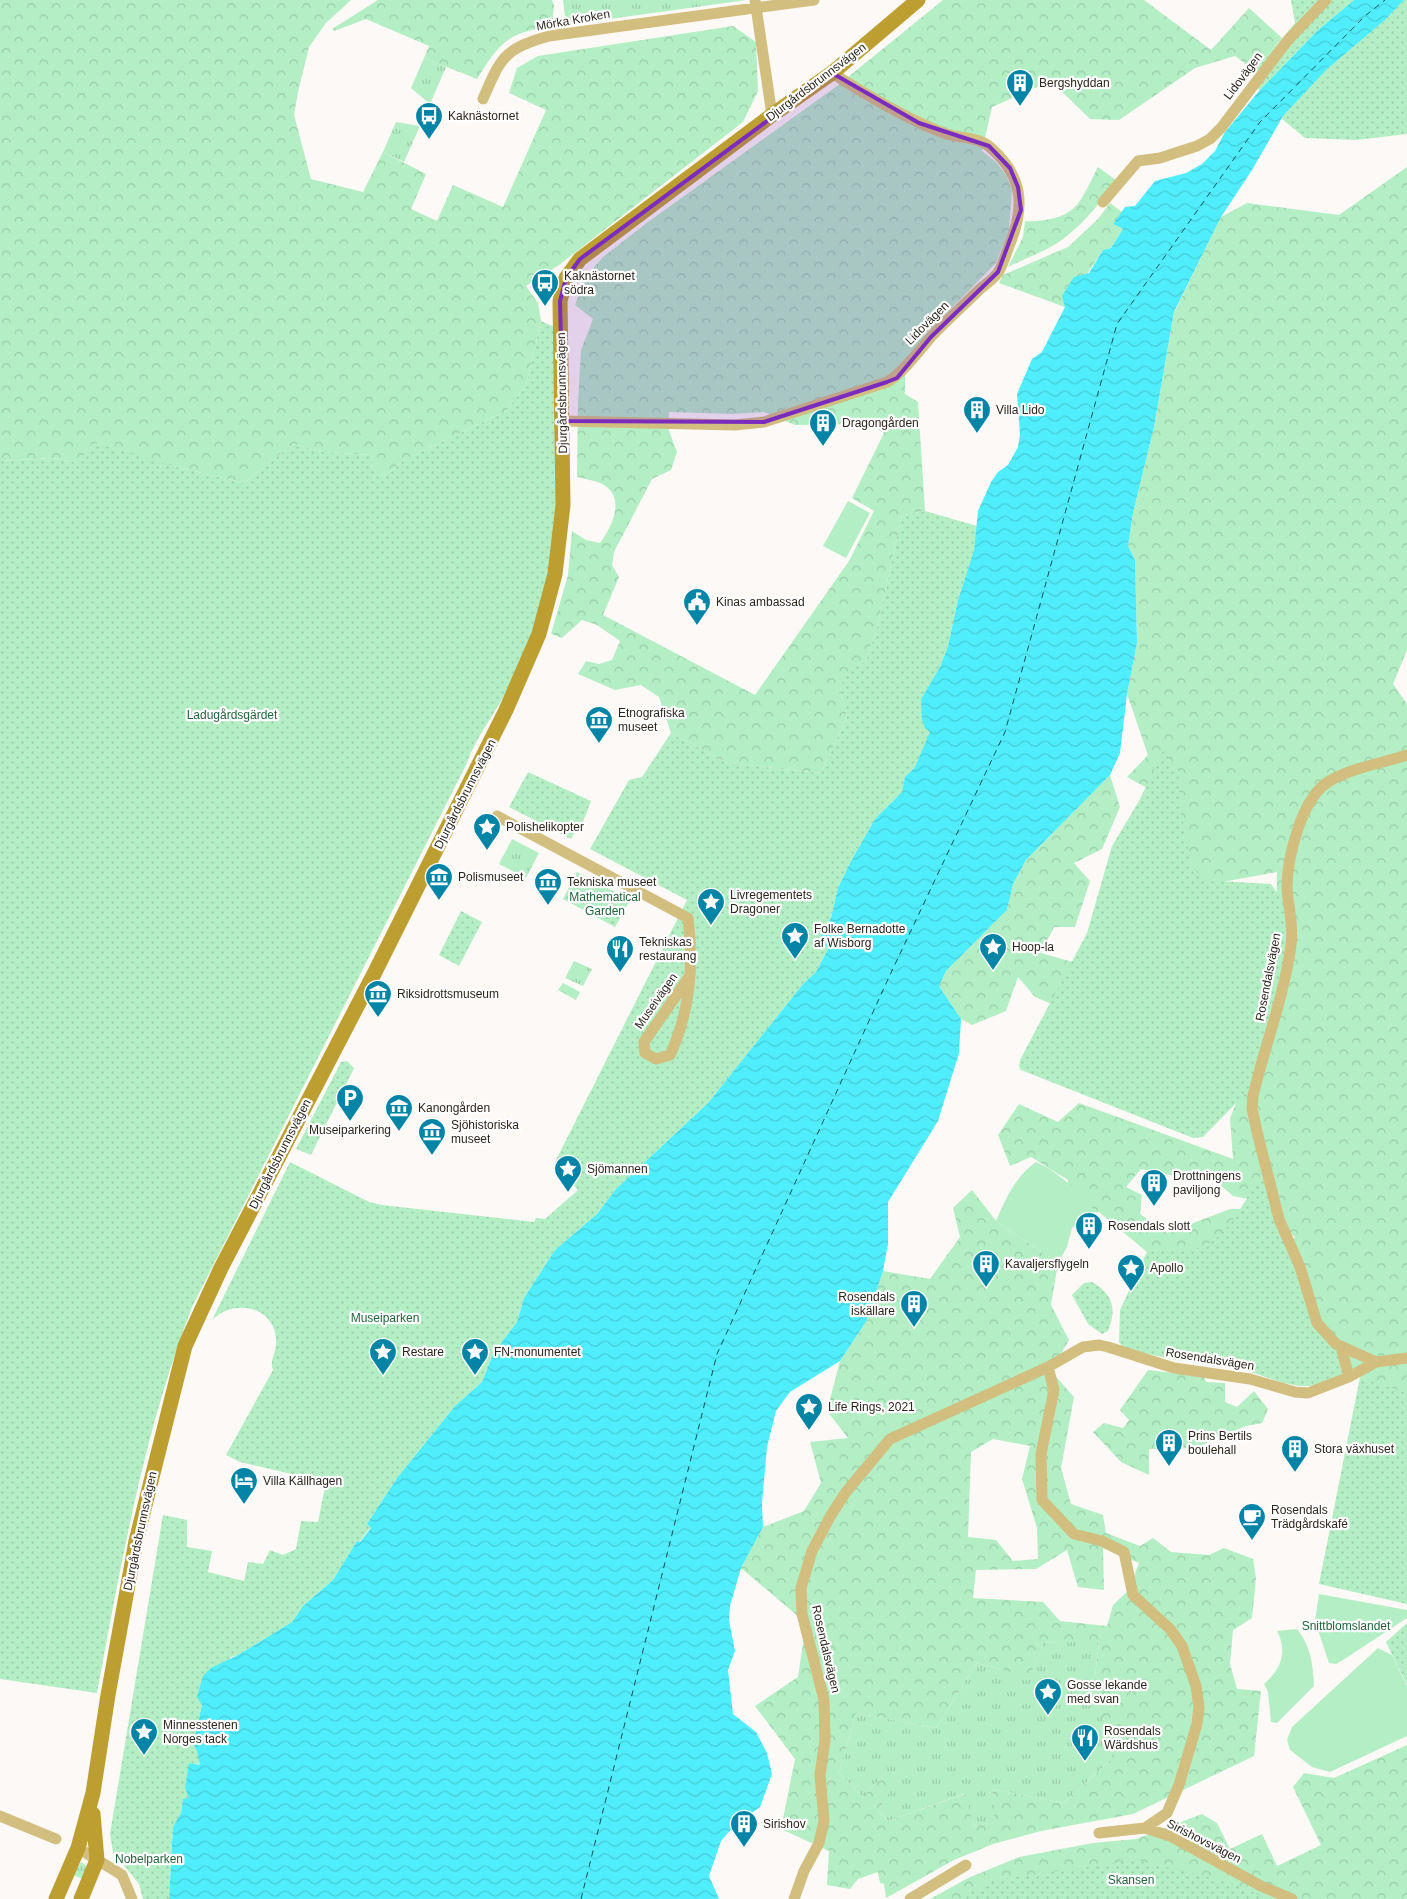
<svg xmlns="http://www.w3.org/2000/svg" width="1407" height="1899" viewBox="0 0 1407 1899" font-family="Helvetica,sans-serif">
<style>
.grass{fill:url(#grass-tufts)}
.forest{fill:url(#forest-crowns);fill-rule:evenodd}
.park{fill:url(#park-dots)}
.garden{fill:#b3eec4}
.water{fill:url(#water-waves)}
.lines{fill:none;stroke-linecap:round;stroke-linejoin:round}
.ferry{stroke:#095056;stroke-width:1;stroke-dasharray:6 5;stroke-linecap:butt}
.street{stroke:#d2be7e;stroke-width:11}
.secondary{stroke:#bd9e30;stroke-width:15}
.marked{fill:#7b2cbf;fill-opacity:0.2;stroke:#7b2cbf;stroke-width:4;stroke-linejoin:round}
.labels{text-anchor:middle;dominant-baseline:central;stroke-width:4.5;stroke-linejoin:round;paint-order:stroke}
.street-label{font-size:12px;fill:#2c251e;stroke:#fff}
.poi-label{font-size:12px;fill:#2c251e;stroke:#fff;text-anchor:start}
.park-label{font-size:12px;fill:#21653c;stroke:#fff}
</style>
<defs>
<pattern id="grass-tufts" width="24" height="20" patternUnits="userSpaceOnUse" patternTransform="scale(1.25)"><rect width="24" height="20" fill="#b3eec4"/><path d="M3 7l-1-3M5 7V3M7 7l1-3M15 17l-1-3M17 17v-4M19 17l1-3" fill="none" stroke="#9acca8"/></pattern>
<pattern id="forest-crowns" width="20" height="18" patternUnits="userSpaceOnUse" patternTransform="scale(1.25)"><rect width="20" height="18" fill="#b3eec4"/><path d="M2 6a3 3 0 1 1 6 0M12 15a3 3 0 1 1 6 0" fill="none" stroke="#9acca8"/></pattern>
<pattern id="park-dots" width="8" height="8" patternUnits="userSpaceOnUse" patternTransform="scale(1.25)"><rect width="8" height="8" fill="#b3eec4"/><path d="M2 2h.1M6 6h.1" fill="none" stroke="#9acca8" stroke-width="1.8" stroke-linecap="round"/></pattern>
<pattern id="water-waves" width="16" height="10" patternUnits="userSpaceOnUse" patternTransform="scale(1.25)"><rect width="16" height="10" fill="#50eefd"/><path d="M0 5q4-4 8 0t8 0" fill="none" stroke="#46ccd8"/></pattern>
</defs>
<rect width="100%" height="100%" fill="#fdf9f6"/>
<path class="grass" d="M563,0H747L566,25Z
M424,58L446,67L430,104L411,88Z
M396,122L420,126L404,162L383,152Z
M512,839L539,853L526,878L499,864Z
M574,961L592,969L583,986L565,978Z
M563,983L580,992L576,1000L558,990Z
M1099,1640L1093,1693L1117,1754L1064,1803L992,1789L996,1822L974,1826L964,1794L888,1821L878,1811L899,1775L887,1772L863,1797L839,1773L856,1713L936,1728L977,1663L1004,1670L1028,1680L1043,1643Z
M81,1862L88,1867L83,1879L73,1875Z"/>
<path class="forest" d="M0,0H351L326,23L309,47L298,92L294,115L311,179L363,192L383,152L426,174L411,209L437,221L453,185L503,207L546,110L509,93L517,68L538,56L733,26L756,42L758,91L743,122L559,265L526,286L538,303L541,321L526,385L506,411L402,461L392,471L378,476L373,468L371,455L325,452L293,444L244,483L173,466L79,463L53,458L0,461Z
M378,0H552L554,5L552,27C509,31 499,43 477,79L424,58L429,46L366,19L334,31L332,29Z
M943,0H1144L1211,50L1249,8L1282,38L1255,71L1235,56L1195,68L1119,120L1090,119L1051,81L992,107L982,151L996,162L1006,175L1012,190L1009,231L996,263L927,333L910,355L905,364V394L918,402L925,511L902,515L877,628L866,661L847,673L840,689L847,717L821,773L728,763L671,733L659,697L641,685L615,690L578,674L586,661L599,664L612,660L620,641L597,625L582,620L562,638L551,634L568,575L572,531L586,540L600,543C613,526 627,495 600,483C593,480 585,479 577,477L578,402L581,350L593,319L575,305L586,276L603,257L648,222L837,86ZM669,412L733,414L764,412L795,425L869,424L884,433L852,498L874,511L849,561L755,695L603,615L619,577L612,565L614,552L652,479L671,470L677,452L668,428Z
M1098,167L1117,181C1102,200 1086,221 1067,236C1050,250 1028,257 1008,267L1023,237L1025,221C1040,222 1062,219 1074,208C1083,200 1092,178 1098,167Z
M1407,167V650L1393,684L1407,704V1394L1373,1383L1309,1354L1147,1252L1099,1212L1079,1214L1065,1203L1068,1180L1031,1157L1010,1166L998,1135L1019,1104L1058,1122L1079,1103L1233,1159L1230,1118L1259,1048L1276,934L1277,872L1166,892L1163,797L1127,777L1148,755L1127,694L1137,643L1135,560L1128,546L1133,513L1154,427L1174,313L1221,217L1247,203L1339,215ZM1141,1169L1185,1178L1204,1171L1233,1196L1248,1199L1245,1209H1230L1167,1233L1140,1214L1142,1195L1126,1187ZM1277,1215L1295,1238L1259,1245Z
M1110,203L1122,212L1113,224L1123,229L1111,248L1103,250L1065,307L999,283L1003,275L1068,247L1098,219Z
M1110,775L1120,807L1102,849L1074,863L1090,881L1075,927H1054L1041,953L1083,965L1054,1005L1035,997L1018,977L1006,1011L972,1025L961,1019L939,986L946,971L1007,910L1013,884L1026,860Z
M972,1190L996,1221L1058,1263L1051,1305L1069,1340L1051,1371L1074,1397L1061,1468L1071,1504L1103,1515L1106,1533L1140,1546L1153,1538L1171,1552L1209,1555L1224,1548L1253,1559L1256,1578L1252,1618L1233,1630L1230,1664L1237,1689L1261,1691L1254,1756L1133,1814L1041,1831L993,1844L954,1860L886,1898L884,1884L880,1883L878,1872L858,1879L850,1889L827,1885L829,1851L781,1829L795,1759L755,1706L798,1677L806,1623L741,1568L763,1527L804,1511L821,1483L810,1442L848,1438L827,1411L840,1361L867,1320L883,1271L930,1279L960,1237L953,1208ZM993,1439L1030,1446L1022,1479L1037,1528L1038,1559L1013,1561L996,1540L968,1537L971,1452ZM1103,1548L1139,1563L1129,1590L1113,1605L1107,1626L1060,1621L1043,1602L973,1598L976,1570L1036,1569L1067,1550L1078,1587L1104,1590ZM1099,1641L1093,1693L1117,1754L1064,1803L992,1789L995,1822L974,1826L965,1794L888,1821L878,1811L900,1775L887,1772L863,1797L839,1773L856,1713L936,1728L977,1663L1004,1670L1028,1681L1043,1643Z
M1148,1370L1204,1377L1206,1382L1225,1383V1402L1237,1407L1254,1391L1268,1409L1262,1423L1246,1426L1195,1448L1149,1449V1475L1121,1462L1093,1432L1104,1423L1123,1428L1129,1420L1120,1410Z
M1407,1745V1899H930L968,1878L1019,1857L1093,1843L1136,1839L1202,1814L1217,1823L1230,1849L1262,1834L1277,1866L1321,1845L1293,1787L1304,1773L1334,1778Z"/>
<path class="park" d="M1291,0H1354L1318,30L1259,91L1255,71L1295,23Z
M1404,0H1407V134L1356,140L1305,138L1282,119L1283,116L1327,68L1385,20Z
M541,321L555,327L557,518C550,574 537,629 512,681C498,710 477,734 466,765L192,1307C144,1431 121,1563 97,1693L0,1679V461L53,458L79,463L92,442L173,466L244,483L293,444L325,452L371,455L373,468L378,476L392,471L402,461L506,411L526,385Z
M925,511L977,526L974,550L958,600L948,646L940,667L921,699L931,732L915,767L905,777L903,791L875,819L851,861L838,888L831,918L821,933L820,940L828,949L816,972L803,984L708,1103L616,1189L597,1214L555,1250L524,1298L517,1322L493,1354L482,1382L455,1406L397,1478L367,1524L371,1527L359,1542L357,1541L333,1580L303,1606L292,1622L238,1655L231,1657L202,1705L193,1743L198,1751L200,1765L189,1763V1799H183L181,1813L173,1828L169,1899H143L139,1884L113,1852L110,1834L163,1515L187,1520V1547L212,1551L208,1572L244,1581L248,1562L263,1564L270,1550L283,1555L296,1549L301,1521L318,1522L326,1482L240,1462L226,1455L273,1370C269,1361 276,1353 276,1344C278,1307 235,1297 212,1320L290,1162L369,1202L382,1205L534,1222L536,1218L545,1219L578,1190L554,1164L687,900L590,849L629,780L642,777L671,733L728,763L821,773L847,717L840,689L846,673L866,661L877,628L902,515Z
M1163,751L1179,772V800L1191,863L1202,880L1271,884L1280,897L1286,915L1287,950L1257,1065L1249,1090L1203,1137L1193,1138L1021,1070L1019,1067L1020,1060L1087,933L1112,846L1139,801Z
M528,772L591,801L581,827L578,826L571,839L509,807Z
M577,872L630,900L615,927L563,899Z
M461,911L482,922L459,966L439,955Z
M347,1061L354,1068L311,1155L296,1149L341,1062Z
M1263,1171L1330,1342L1344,1360L1343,1373C1336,1380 1319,1386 1308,1386C1286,1387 1260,1373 1238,1369C1198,1362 1159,1360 1122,1346L1119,1342L1120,1310L1147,1252C1166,1251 1186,1252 1204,1246C1229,1236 1249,1193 1263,1171Z
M1092,1282C1113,1294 1117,1309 1108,1331L1102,1334L1088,1324L1072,1295L1084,1283Z
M1360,1377L1407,1393V1604L1319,1584Z
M1407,1623V1685L1386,1642Z
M1137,1860L1236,1884L1268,1899H959L994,1880Z"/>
<path class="garden" d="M848,501L870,513L846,558L823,546Z
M1036,1162L1050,1169L1090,1200L1095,1214L1072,1228L1067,1247L1058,1263L996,1221C1006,1198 1015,1177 1036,1162Z
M1319,1594L1407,1610V1618L1343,1660L1336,1664L1329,1663L1315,1621Z
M1297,1629C1311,1646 1313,1665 1314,1686L1277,1723L1271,1722L1268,1692L1264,1684C1281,1669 1288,1652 1277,1631Z
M1378,1648L1392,1655L1407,1686V1736L1330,1772L1312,1767L1290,1750L1287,1740L1292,1727Z"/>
<path class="water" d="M1354,0H1404L1385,20L1327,69L1283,116L1252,170L1221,217L1174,312L1154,427L1133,513L1128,546L1135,560L1137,643L1127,694L1120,753L1110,775L1026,860L1013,884L1007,910L946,971L939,986L961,1019L959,1053L938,1121L888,1202V1244L883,1271L867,1320L840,1361L790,1392L776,1411L767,1447L762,1503L763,1527L741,1568L730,1606L729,1620L735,1651L728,1670L733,1714L756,1732L767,1753L772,1774L760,1807L734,1826L721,1841L709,1876L719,1899H169L173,1827L181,1813L183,1799L189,1798L185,1788L189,1763L200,1765L197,1751L193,1743L202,1705L197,1697L203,1676L211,1668L238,1655L292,1622L303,1606L333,1580L357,1541L360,1542L371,1528L367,1524L397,1478L455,1406L482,1382L493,1354L517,1322L524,1298L555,1250L597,1214L616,1189L708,1103L803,984L816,972L828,949L820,940L821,933L831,918L838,888L851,861L875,819L902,792L905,777L915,767L930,732L925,728L922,719L921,699L940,667L948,646L958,600L974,550L978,511L991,482L998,472L1008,465L1018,447L1020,434L1017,394L1032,359L1042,352L1065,307L1062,296L1074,277L1089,273L1103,250L1111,248L1123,229L1113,224L1125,207L1135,206L1155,181L1186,173L1202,164L1215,151L1225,132L1259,91L1318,30Z"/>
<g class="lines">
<path class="ferry" d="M581,1899L717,1354L889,977L1005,732L1117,324L1260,122L1365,16L1385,0"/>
<path class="street" d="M755,0L772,115
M483,99C501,57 504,49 549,36L814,0
M1103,202L1138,161L1160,158L1197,146L1210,139L1221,128L1288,40L1326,0
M563,421L735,425L764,422L887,382C901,375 920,350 931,337C947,320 964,305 980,289C986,284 995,278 999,271C1003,264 1006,254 1009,246C1025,208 1024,177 991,148C979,136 957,139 941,132C903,117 867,95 832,73
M497,816L688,918C694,965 690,1012 670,1055L656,1059L645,1053L644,1042L689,977
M1341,1347L1349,1377
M1376,1362L1336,1344L1317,1323L1300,1267L1279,1219L1258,1136L1252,1109L1253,1096C1265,1045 1284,997 1291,945C1294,926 1288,907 1287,888C1287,859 1301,799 1328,782C1350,768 1383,763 1407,755
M1048,1367L1054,1390L1041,1454L1042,1500L1074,1534L1102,1541L1124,1552L1133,1595L1170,1629L1182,1646L1196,1686L1199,1707L1197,1724L1179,1785L1167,1813L1145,1828
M0,1816L56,1839
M1099,1833L1145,1828L1170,1836L1261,1886L1292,1899
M78,1848L122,1875L132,1899
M794,1899L804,1871L819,1843L824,1821L820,1775L825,1740L824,1700L802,1614L801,1588L812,1551L831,1515L846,1492L890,1439L1048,1367L1083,1347L1099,1345L1108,1347L1174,1368L1250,1379L1295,1392L1308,1393L1349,1377L1376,1362L1407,1358
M910,1899L966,1865"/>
<path class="secondary" d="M56,1899L78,1848L93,1793L108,1695L136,1541L185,1346L221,1268L375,972L506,710L539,634L555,574L563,505L560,301L566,278L580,259L772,115L832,73L918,0
M81,1899L97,1860L93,1814"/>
</g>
<path class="marked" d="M832,73L919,123L989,146L1010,168L1018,187L1021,210L998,272L931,337L897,378L887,382L764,422L563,421L560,301L566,278L580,259Z"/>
<defs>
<symbol id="building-pin" viewBox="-11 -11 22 30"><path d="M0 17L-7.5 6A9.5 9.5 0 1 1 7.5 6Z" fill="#0284a7" stroke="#fff"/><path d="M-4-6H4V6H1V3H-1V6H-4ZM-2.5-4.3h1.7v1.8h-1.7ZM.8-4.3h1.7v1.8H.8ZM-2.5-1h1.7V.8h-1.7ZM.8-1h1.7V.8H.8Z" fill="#fff"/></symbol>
<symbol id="bus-pin" viewBox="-11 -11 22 30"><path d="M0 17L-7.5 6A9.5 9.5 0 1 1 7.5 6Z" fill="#0284a7" stroke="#fff"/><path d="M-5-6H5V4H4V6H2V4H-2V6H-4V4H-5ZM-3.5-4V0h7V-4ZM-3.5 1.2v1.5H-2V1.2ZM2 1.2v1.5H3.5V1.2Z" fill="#fff"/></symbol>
<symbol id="civic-pin" viewBox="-11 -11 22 30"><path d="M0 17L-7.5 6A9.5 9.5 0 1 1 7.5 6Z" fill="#0284a7" stroke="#fff"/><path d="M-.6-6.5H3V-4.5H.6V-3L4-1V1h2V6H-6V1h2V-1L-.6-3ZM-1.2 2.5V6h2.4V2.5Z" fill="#fff"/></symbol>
<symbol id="museum-pin" viewBox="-11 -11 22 30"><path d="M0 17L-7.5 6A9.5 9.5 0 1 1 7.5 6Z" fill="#0284a7" stroke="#fff"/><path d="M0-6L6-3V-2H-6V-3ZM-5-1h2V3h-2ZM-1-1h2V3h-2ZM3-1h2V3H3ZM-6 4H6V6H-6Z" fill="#fff"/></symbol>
<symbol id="sight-pin" viewBox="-11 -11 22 30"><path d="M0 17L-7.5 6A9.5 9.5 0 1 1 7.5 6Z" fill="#0284a7" stroke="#fff"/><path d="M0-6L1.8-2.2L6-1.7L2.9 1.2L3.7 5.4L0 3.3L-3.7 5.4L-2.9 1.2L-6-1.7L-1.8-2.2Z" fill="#fff"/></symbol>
<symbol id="restaurant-pin" viewBox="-11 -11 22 30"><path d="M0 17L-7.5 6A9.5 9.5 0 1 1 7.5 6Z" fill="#0284a7" stroke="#fff"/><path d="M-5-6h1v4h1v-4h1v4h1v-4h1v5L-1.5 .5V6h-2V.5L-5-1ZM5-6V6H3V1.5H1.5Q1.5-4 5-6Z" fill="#fff"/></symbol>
<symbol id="parking-pin" viewBox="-11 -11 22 30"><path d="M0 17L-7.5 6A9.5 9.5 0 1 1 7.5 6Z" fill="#0284a7" stroke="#fff"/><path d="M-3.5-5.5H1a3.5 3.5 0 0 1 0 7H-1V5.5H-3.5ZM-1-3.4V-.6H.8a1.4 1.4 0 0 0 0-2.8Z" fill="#fff"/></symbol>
<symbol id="hotel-pin" viewBox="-11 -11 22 30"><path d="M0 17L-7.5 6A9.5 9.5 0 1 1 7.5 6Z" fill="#0284a7" stroke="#fff"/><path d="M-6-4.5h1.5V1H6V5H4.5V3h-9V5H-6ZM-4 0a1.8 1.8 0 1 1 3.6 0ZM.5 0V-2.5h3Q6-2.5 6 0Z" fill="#fff"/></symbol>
<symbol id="cafe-pin" viewBox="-11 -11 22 30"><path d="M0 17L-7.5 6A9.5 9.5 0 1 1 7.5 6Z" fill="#0284a7" stroke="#fff"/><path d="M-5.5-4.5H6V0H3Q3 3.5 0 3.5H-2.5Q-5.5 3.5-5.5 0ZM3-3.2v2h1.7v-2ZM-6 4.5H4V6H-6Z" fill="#fff"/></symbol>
</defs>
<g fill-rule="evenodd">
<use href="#building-pin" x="1004" y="67" width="32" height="43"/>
<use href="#bus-pin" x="413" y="100" width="32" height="43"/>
<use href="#bus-pin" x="529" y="267" width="32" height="43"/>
<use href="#building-pin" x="961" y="394" width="32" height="43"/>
<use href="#building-pin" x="807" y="407" width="32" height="43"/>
<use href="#civic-pin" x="681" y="586" width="32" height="43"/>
<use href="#museum-pin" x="583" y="704" width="32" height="43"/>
<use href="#sight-pin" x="471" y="811" width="32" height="43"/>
<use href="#museum-pin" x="423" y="861" width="32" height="43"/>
<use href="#museum-pin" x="532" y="866" width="32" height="43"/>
<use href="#sight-pin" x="695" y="886" width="32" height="43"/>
<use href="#sight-pin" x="779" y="920" width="32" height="43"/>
<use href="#sight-pin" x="977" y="931" width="32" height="43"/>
<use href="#restaurant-pin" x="604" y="933" width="32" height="43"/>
<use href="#museum-pin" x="362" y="978" width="32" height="43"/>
<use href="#parking-pin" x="334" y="1082" width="32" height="43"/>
<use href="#museum-pin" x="383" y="1092" width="32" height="43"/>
<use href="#museum-pin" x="416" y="1116" width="32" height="43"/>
<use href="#sight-pin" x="552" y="1153" width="32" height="43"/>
<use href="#building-pin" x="1138" y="1167" width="32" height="43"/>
<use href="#building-pin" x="1073" y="1210" width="32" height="43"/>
<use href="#building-pin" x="970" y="1248" width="32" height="43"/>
<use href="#sight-pin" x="1115" y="1252" width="32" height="43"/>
<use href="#building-pin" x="898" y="1288" width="32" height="43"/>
<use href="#sight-pin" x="367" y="1336" width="32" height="43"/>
<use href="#sight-pin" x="459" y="1336" width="32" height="43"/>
<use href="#sight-pin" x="793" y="1391" width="32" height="43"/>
<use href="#building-pin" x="1153" y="1427" width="32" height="43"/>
<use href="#building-pin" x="1279" y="1433" width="32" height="43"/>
<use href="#hotel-pin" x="228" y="1465" width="32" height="43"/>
<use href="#cafe-pin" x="1236" y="1501" width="32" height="43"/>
<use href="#sight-pin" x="1032" y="1676" width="32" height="43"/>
<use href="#sight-pin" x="128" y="1716" width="32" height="43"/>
<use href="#restaurant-pin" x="1069" y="1722" width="32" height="43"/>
<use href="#building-pin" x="728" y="1808" width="32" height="43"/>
</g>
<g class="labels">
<g class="street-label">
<text transform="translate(573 20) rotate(-10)">Mörka Kroken</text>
<text transform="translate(1243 76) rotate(-53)">Lidovägen</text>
<text transform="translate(816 82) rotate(-37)">Djurgårdsbrunnsvägen</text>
<text transform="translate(927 323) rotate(-45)">Lidovägen</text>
<text transform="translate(562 393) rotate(-91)">Djurgårdsbrunnsvägen</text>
<text transform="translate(465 794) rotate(-63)">Djurgårdsbrunnsvägen</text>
<text transform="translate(1268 977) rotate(-79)">Rosendalsvägen</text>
<text transform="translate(656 1001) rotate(-55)">Museivägen</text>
<text transform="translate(280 1154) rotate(-63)">Djurgårdsbrunnsvägen</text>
<text transform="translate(1210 1359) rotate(9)">Rosendalsvägen</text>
<text transform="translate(140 1531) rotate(-78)">Djurgårdsbrunnsvägen</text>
<text transform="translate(826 1649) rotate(77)">Rosendalsvägen</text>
<text transform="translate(1204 1841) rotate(27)">Sirishovsvägen</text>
</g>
<g class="poi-label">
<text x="1039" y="83">Bergshyddan</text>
<text x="448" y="116">Kaknästornet</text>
<text x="564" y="276">Kaknästornet<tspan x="564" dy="14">södra</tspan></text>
<text x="996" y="410">Villa Lido</text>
<text x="842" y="423">Dragongården</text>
<text x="716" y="602">Kinas ambassad</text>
<text x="618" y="713">Etnografiska<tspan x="618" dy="14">museet</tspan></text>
<text x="506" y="827">Polishelikopter</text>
<text x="458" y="877">Polismuseet</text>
<text x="567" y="882">Tekniska museet</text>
<text x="730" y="895">Livregementets<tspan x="730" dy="14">Dragoner</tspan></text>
<text x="814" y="929">Folke Bernadotte<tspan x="814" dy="14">af Wisborg</tspan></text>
<text x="639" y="942">Tekniskas<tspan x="639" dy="14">restaurang</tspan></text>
<text x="1012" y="947">Hoop-la</text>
<text x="397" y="994">Riksidrottsmuseum</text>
<text x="418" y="1108">Kanongården</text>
<text x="451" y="1125">Sjöhistoriska<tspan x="451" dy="14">museet</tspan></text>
<text x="350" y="1130" text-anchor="middle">Museiparkering</text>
<text x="587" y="1169">Sjömannen</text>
<text x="1173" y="1176">Drottningens<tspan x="1173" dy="14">paviljong</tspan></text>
<text x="1108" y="1226">Rosendals slott</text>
<text x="1005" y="1264">Kavaljersflygeln</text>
<text x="1150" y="1268">Apollo</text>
<text x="895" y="1297" text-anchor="end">Rosendals<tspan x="895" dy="14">iskällare</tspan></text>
<text x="402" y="1352">Restare</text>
<text x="494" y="1352">FN-monumentet</text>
<text x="828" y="1407">Life Rings, 2021</text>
<text x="1188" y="1436">Prins Bertils<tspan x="1188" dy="14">boulehall</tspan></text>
<text x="1314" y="1449">Stora växhuset</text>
<text x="263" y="1481">Villa Källhagen</text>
<text x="1271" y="1510">Rosendals<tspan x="1271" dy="14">Trädgårdskafé</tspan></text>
<text x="1067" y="1685">Gosse lekande<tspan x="1067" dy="14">med svan</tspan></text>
<text x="163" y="1725">Minnesstenen<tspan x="163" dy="14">Norges tack</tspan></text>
<text x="1104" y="1731">Rosendals<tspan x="1104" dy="14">Wärdshus</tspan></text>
<text x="763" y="1824">Sirishov</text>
</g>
<g class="park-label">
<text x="232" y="715">Ladugårdsgärdet</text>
<text x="605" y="897">Mathematical<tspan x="605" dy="14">Garden</tspan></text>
<text x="385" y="1318">Museiparken</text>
<text x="1346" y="1626">Snittblomslandet</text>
<text x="149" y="1859">Nobelparken</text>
<text x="1131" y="1880">Skansen</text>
</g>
</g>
</svg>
